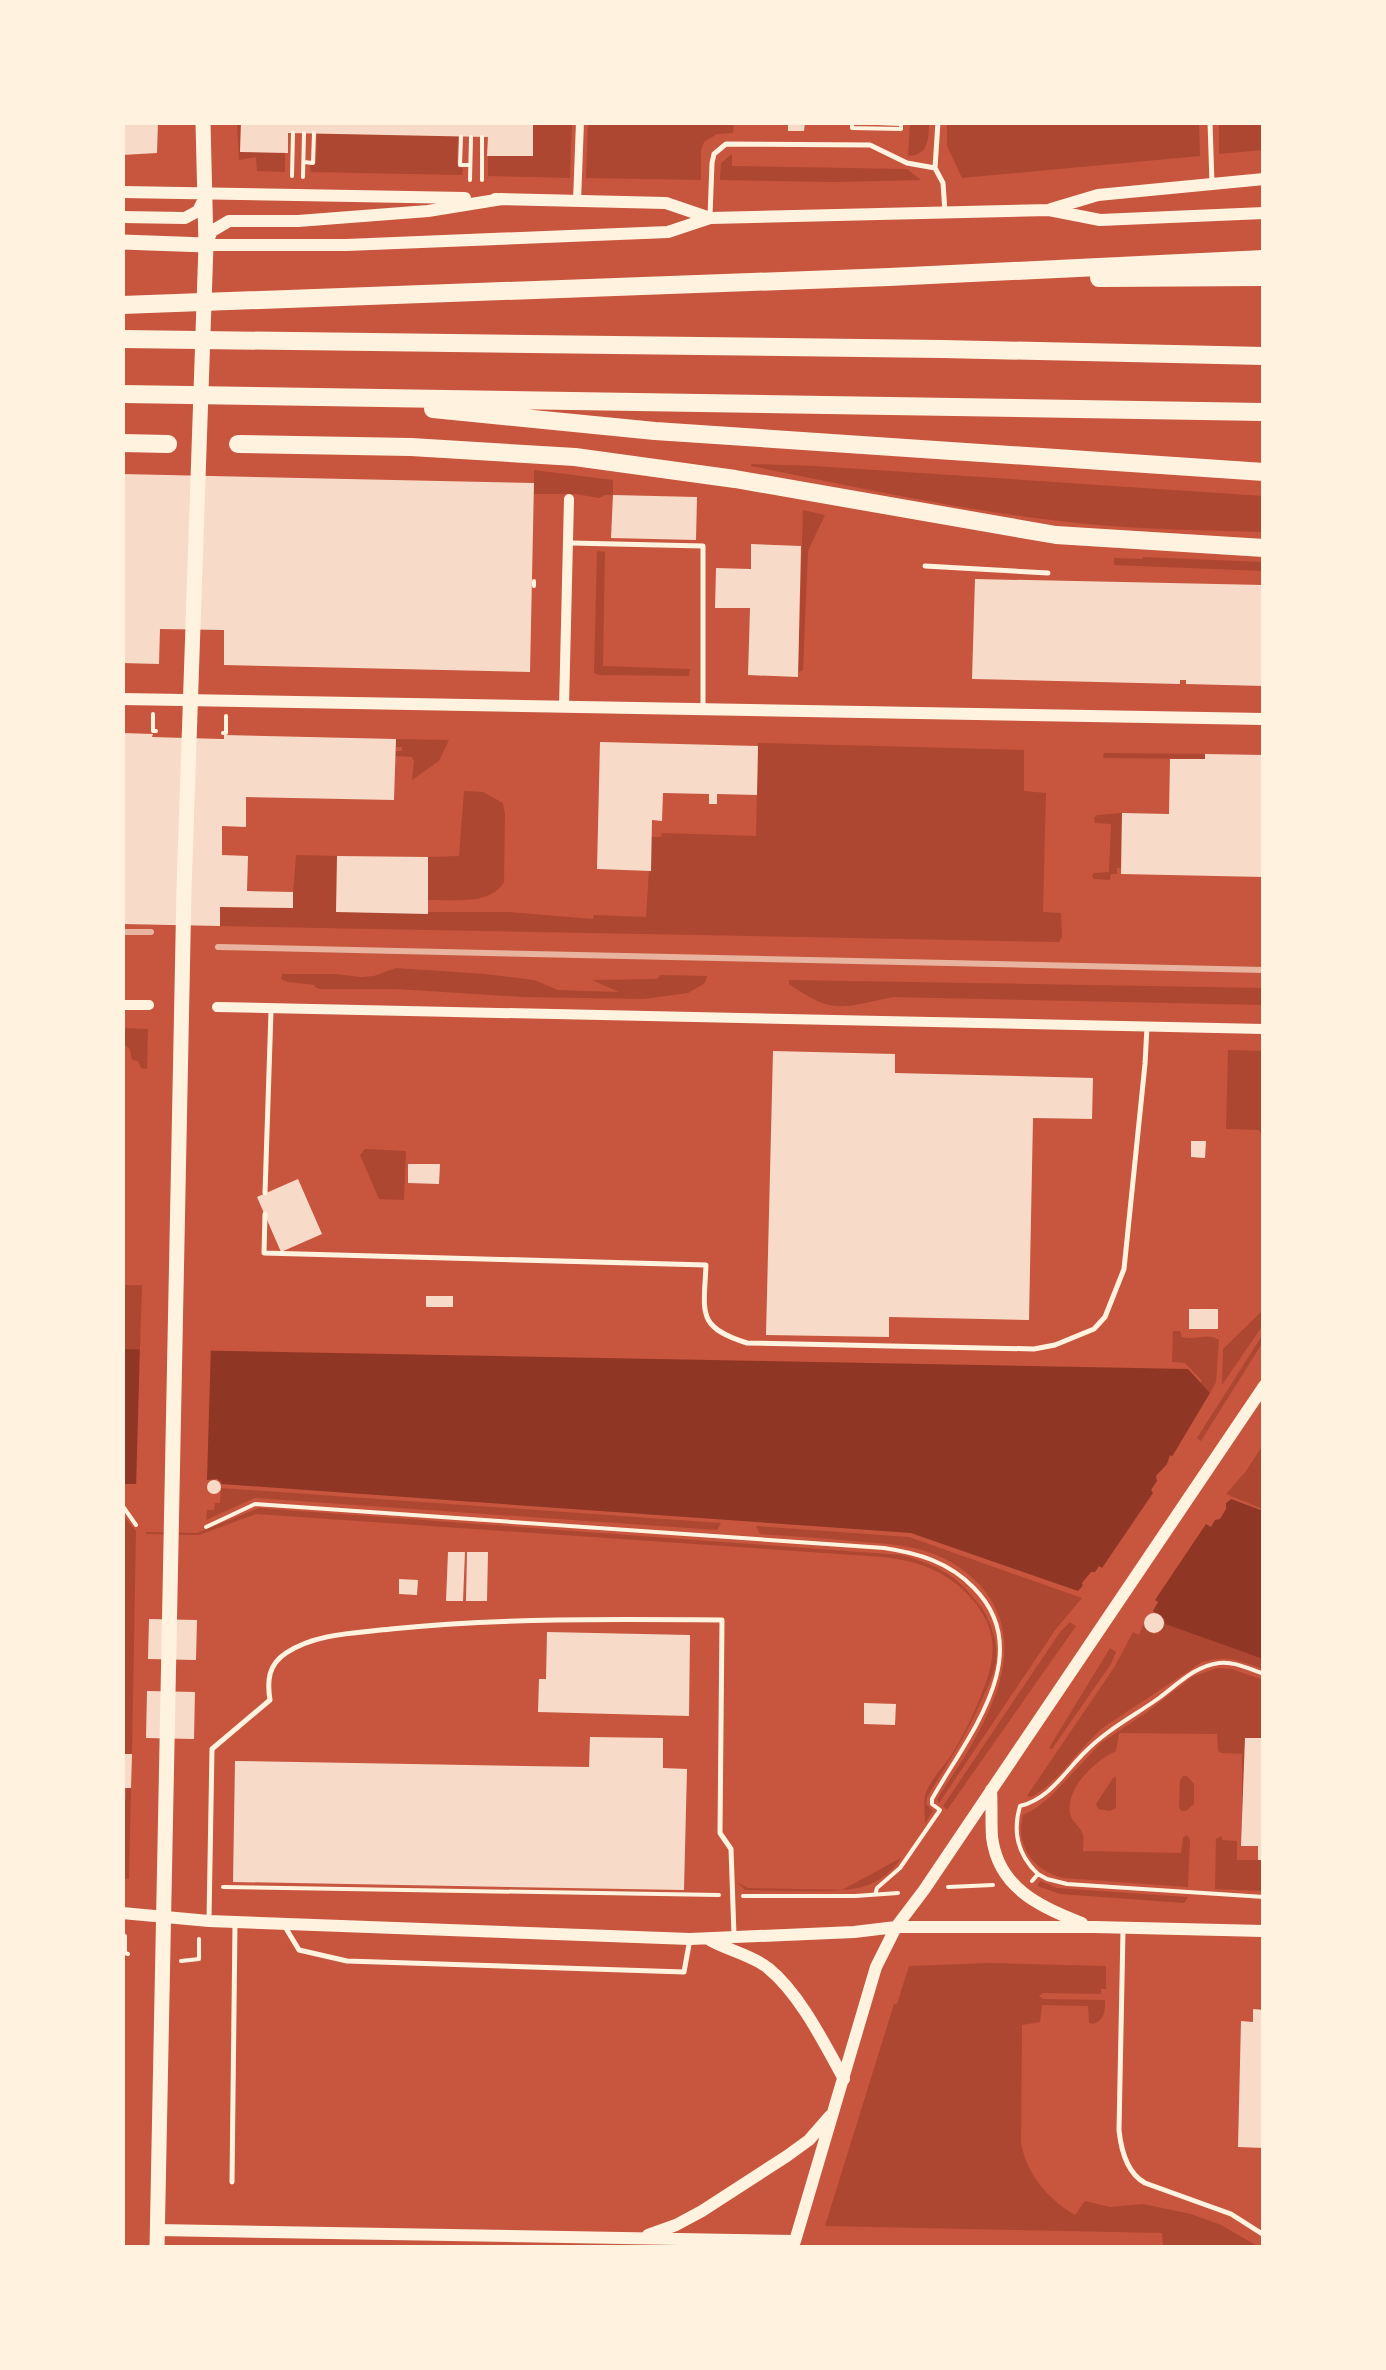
<svg xmlns="http://www.w3.org/2000/svg" width="1386" height="2370" viewBox="0 0 1386 2370" font-family="Arial,sans-serif">
<style>
.green{fill:#ae4732}
.water{fill:#8f3625}
.pier{fill:#c8553d}
.building{fill:#f7dbc8}
.lines{fill:none;stroke-linecap:round;stroke-linejoin:round}
.path{stroke:#fff3e0;stroke-width:4}
.service{stroke:#fff3e0;stroke-width:5}
.pedestrian{stroke:#fff3e0;stroke-width:8}
.minor{stroke:#fff3e0;stroke-width:10}
.tertiary{stroke:#fff3e0;stroke-width:12}
.secondary{stroke:#fff3e0;stroke-width:15}
.motorway{stroke:#fff3e0;stroke-width:18}
.rail{stroke:#e9b49f;stroke-width:6}
</style>
<rect width="100%" height="100%" fill="#c8553d"/>
<path class="green" d="M237,123H241L240,152L285,153V172L257,171L256,157L239,160Z
M533,123H572L570,178L488,176V156H533Z
M588,123V122L734,123L733,133L717,134L704,142L701,151V180L586,178Z
M910,123H929C929,139 928,156 908,156Z
M947,123H1199L1200,156L962,178L947,146Z
M1219,123H1263V150L1219,154Z
M317,133L458,136L457,164L463,169L462,175L311,172L310,166L316,163Z
M732,154V166L907,169L921,180L834,182L720,180L721,163Z
M751,464L815,466L1263,496V532C1190,530 1116,529 1043,519C945,507 848,485 751,466Z
M534,470L613,480V495H605L599,498L576,494H534Z
M803,510L825,515L808,551L803,670L798,672Z
M597,551L605,552L603,666L690,669L689,676L599,675L594,673Z
M1143,557L1263,562V571L1114,565V558L1142,559Z
M396,739L449,740L439,761L412,780L414,761L412,757L395,756V751H402V747H395Z
M758,743L1024,750V791L1046,793L1043,912L1061,913L1062,937L1059,942L220,926V907L292,908L296,855L337,856V912H508L593,919L594,915L646,917L651,837H661L662,833L756,836Z
M1104,753L1205,754V759L1103,758Z
M464,791L483,792L503,803L505,814L504,882C491,906 452,899 428,900V857L459,856Z
M1122,813L1121,868H1117V874H1111L1110,880L1094,879L1092,876L1094,873L1109,872L1111,824L1095,823L1094,818L1097,815Z
M396,968L485,974L534,980L558,990L619,992L592,980L657,979L661,975L707,976L705,983L688,993L644,999L524,997L396,989H320L315,987V985L288,982L281,979L282,974H335L361,977L374,976Z
M789,980L1263,988V1005L893,997C843,1007 835,1016 789,984Z
M123,1028L148,1029L147,1069L141,1068L138,1061L132,1060L130,1049L123,1044Z
M1228,1050L1263,1051V1133H1260L1259,1130L1226,1129Z
M365,1149L406,1151L404,1200L379,1199L360,1155Z
M123,1285H142L140,1349H123Z
M1263,1310V1325L1222,1385L1223,1349Z
M1173,1331H1180L1182,1337C1194,1341 1207,1332 1219,1340L1216,1382L1210,1393L1201,1384V1380L1185,1363L1172,1362Z
M1263,1334V1342L1201,1441L1197,1438Z
M1263,1445V1509L1226,1494L1246,1471Z
M221,1488L721,1523L717,1530L255,1498L206,1520L207,1510H214L215,1503H220Z
M259,1508L902,1555C938,1566 954,1573 978,1603C990,1617 998,1642 996,1660C995,1673 988,1685 983,1697C968,1733 947,1764 927,1797L926,1804L933,1811L925,1823C925,1814 923,1801 926,1793C931,1779 944,1766 952,1754C963,1736 972,1718 980,1698C994,1663 1001,1637 976,1604C952,1573 921,1561 883,1557L256,1514L199,1535L146,1534V1532L197,1533Z
M122,1514L136,1531L132,1754H122Z
M756,1526L909,1537L1082,1598L1056,1629L939,1803L937,1799C974,1742 1037,1656 984,1590C970,1573 950,1559 928,1552C904,1544 877,1543 852,1541C822,1538 791,1536 760,1534Z
M1070,1622L1076,1626L947,1810L943,1806L1060,1632Z
M1165,1624L1263,1659V1669C1238,1660 1228,1655 1202,1662L1104,1727C1079,1747 1059,1783 1031,1797L1027,1796L1115,1666L1133,1632L1139,1635L1143,1625L1154,1634L1158,1633Z
M1110,1648L1116,1652L1111,1664L1052,1749L1049,1748Z
M1217,1668L1232,1669L1263,1680V1738H1245L1242,1827V1754L1222,1753L1218,1751L1217,1734L1119,1733L1116,1751C1096,1760 1065,1788 1070,1814C1072,1822 1081,1827 1083,1835C1084,1840 1083,1846 1083,1851L1181,1853L1183,1838L1187,1835L1190,1840L1188,1887L1063,1878C1033,1871 1015,1845 1023,1815L1036,1808L1051,1796L1101,1743L1147,1712L1192,1677Z
M1187,1776L1194,1784V1804L1186,1811H1182L1179,1808L1180,1780L1183,1776Z
M1116,1777V1808L1110,1811L1098,1809L1096,1804L1113,1778Z
M126,1788H131L129,1879L123,1878V1800L126,1799Z
M1222,1836V1840L1237,1841V1860H1263V1891L1215,1889L1216,1839Z
M901,1858C878,1892 847,1891 809,1891C788,1891 767,1891 745,1890L737,1882L748,1888L842,1890Z
M1040,1881L1057,1888L1188,1897L1184,1903L1060,1894L1037,1886Z
M991,1963L1106,1966V1989H1101V1994L1043,1993L1039,1996L1043,1999L1105,2000C1105,2011 1105,2020 1093,2024L1089,2023L1088,2006L1042,2005L1040,2022L1022,2025L1021,2143C1027,2175 1047,2198 1075,2215L1085,2201L1110,2207L1143,2204L1191,2214L1221,2225L1259,2247H1163L1162,2233L825,2226L894,2004H897L909,1966Z"/>
<path class="water" d="M123,1349L1188,1369L1210,1393L1152,1490L1210,1526L1226,1503L1231,1499L1263,1511V1659L1165,1624L1163,1619L1152,1611L1158,1602L1100,1567L1078,1591L911,1533L207,1483L123,1484Z"/>
<path class="pier" d="M140,1344H211L207,1480L217,1479L221,1482V1489H136Z
M1185,1436L1191,1437L1177,1460L1172,1462L1161,1477L1162,1482L1158,1489L1209,1520L1221,1508L1223,1499L1229,1495L1232,1498L1226,1503V1509L1220,1519L1215,1520L1211,1527L1206,1524L1155,1600L1158,1602L1153,1611L1164,1619L1165,1624L1162,1628L1159,1622L1148,1614V1610L1151,1604L1101,1573L1098,1577H1093L1087,1584V1590L1080,1596L1076,1594L1083,1588L1082,1583L1091,1572H1095L1099,1566L1102,1568L1153,1493L1151,1490L1157,1481L1156,1476L1167,1464L1170,1455L1173,1457Z"/>
<path class="building" d="M122,122H158L157,153L122,155Z
M241,122H533V156H487L488,137L288,133V153L240,152Z
M788,122H805L804,131H788Z
M122,474L534,483L530,672L224,665V630L160,629L159,664L122,663Z
M613,495L697,497L696,540L611,538Z
M751,544L801,546L798,677L748,675L750,608H715L716,568L751,569Z
M975,579L1264,585V686L1186,684V680H1180V684L972,679Z
M122,733L153,734L152,737L221,739H224V735L396,739L394,800L246,797V827L222,826V855L248,856L247,891L293,892V908L220,907V926L122,924Z
M600,742L758,746L757,795L717,794V804H709V794L663,793L662,821L652,820L651,871L597,869Z
M1205,754L1264,755V877L1121,874L1122,813L1169,814L1170,759H1205Z
M337,856L428,857V914L336,912Z
M773,1051L895,1054V1073L1093,1078L1092,1119L1033,1118L1029,1320L889,1317V1337L766,1335Z
M1191,1141H1206L1205,1158L1191,1157Z
M408,1164H440L439,1184L408,1183Z
M298,1179L322,1234L281,1252L257,1197Z
M426,1296H453V1307H426Z
M1189,1309H1218V1329H1189Z
M207 1487a7 7 0 1 1 14 0a7 7 0 1 1-14 0Z
M448,1552H465L463,1601H446Z
M467,1552H488L487,1601H466Z
M399,1579L418,1580L417,1595L399,1594Z
M1144 1623a10 10 0 1 1 20 0a10 10 0 1 1-20 0Z
M149,1619L197,1620L196,1660L148,1659Z
M547,1632L690,1635L689,1716L538,1712L539,1679H546Z
M147,1691L195,1692L194,1739L146,1738Z
M864,1703L896,1704L895,1725L864,1724Z
M590,1737L663,1738V1768L687,1769L684,1890L233,1882L235,1761L589,1767Z
M1245,1738H1264V1860H1258V1846H1241Z
M122,1754H132L131,1788H122Z
M1253,2009L1264,2010V2148L1238,2147L1241,2021L1253,2022Z"/>
<g class="lines">
<path class="path" d="M852,122V128L901,129V124L853,122
M461,137L460,165H470
M304,162L313,163L314,133
M292,176L293,133
M303,177L304,133
M470,180L471,137
M482,180V137
M534,586V581
M153,714V731H156
M223,733H226V716
M122,1505L136,1525
M206,1527L255,1504L884,1548C918,1553 949,1562 974,1588C1039,1654 966,1738 932,1799V1804L940,1810L900,1868L877,1888L875,1895
M1038,1874C1018,1855 1012,1833 1020,1806C1049,1799 1064,1773 1084,1753C1106,1730 1134,1716 1159,1698C1178,1684 1195,1666 1219,1663C1234,1661 1249,1669 1264,1674
M1032,1881L1038,1874L1047,1879L1067,1884L1264,1897
M122,1882H123
M223,1887L719,1895
M948,1887L993,1885
M743,1896H855L898,1893
M125,1936V1953L128,1954
M181,1961L199,1959V1939"/>
<path class="service" d="M938,122L935,168L943,183L945,212
M1210,122L1212,184
M710,216L712,163L714,154L726,144L870,145L907,163L935,168
M571,543L703,546V708
M925,566L1048,573
M265,1193L271,1011
M265,1214L264,1253L706,1265C704,1313 696,1327 747,1343L1034,1349L1055,1345L1094,1329L1105,1317L1124,1269L1145,1064L1147,1027
M209,1919L212,1749L270,1700C267,1681 268,1665 286,1653C316,1633 357,1633 391,1629C501,1618 611,1619 722,1620L720,1833L731,1849L734,1935
M284,1925L299,1950L347,1961L684,1972L690,1939
M1123,1931L1119,2130C1121,2150 1127,2173 1145,2183L1231,2214L1264,2235
M232,2182L235,1924"/>
<path class="pedestrian" d="M577,201L580,122"/>
<path class="minor" d="M564,707L569,499
M122,1005H149
M217,1007L1264,1029"/>
<path class="tertiary" d="M122,192L465,198
M495,199L666,203L710,218
M502,199L428,211L298,221H229L212,231L206,245H346L668,232L710,218L1049,210L1100,220L1264,213
M1051,209L1098,195L1264,179
M122,217L185,218L198,211L205,197
M122,699L1264,719
M991,1790C992,1805 991,1821 992,1837C998,1887 1039,1907 1082,1923
M122,1913L209,1921L690,1939L854,1932L896,1927H1094L1264,1931
M710,1940C727,1950 754,1956 768,1968C800,1994 824,2043 844,2079
M157,2230L795,2241L876,1967L896,1927L924,1890L1264,1386
M648,2235L676,2225L702,2211L787,2156L809,2140L830,2116"/>
<path class="secondary" d="M122,242L206,245
M157,2248L184,889L206,245L203,122"/>
<path class="motorway" d="M1099,278L1264,277
M122,305L889,277L1264,259
M122,339L942,349L1264,356
M122,394L1264,412
M433,409L655,431L1264,472
M122,443L168,444
M238,444L411,447L575,457L735,479L1056,535L1264,548"/>
<path class="rail" d="M122,932H151
M218,947L1264,970"/>
</g>
<rect width="1386" height="2370" fill="none" stroke="#fff3e0" stroke-width="250"/>
</svg>
